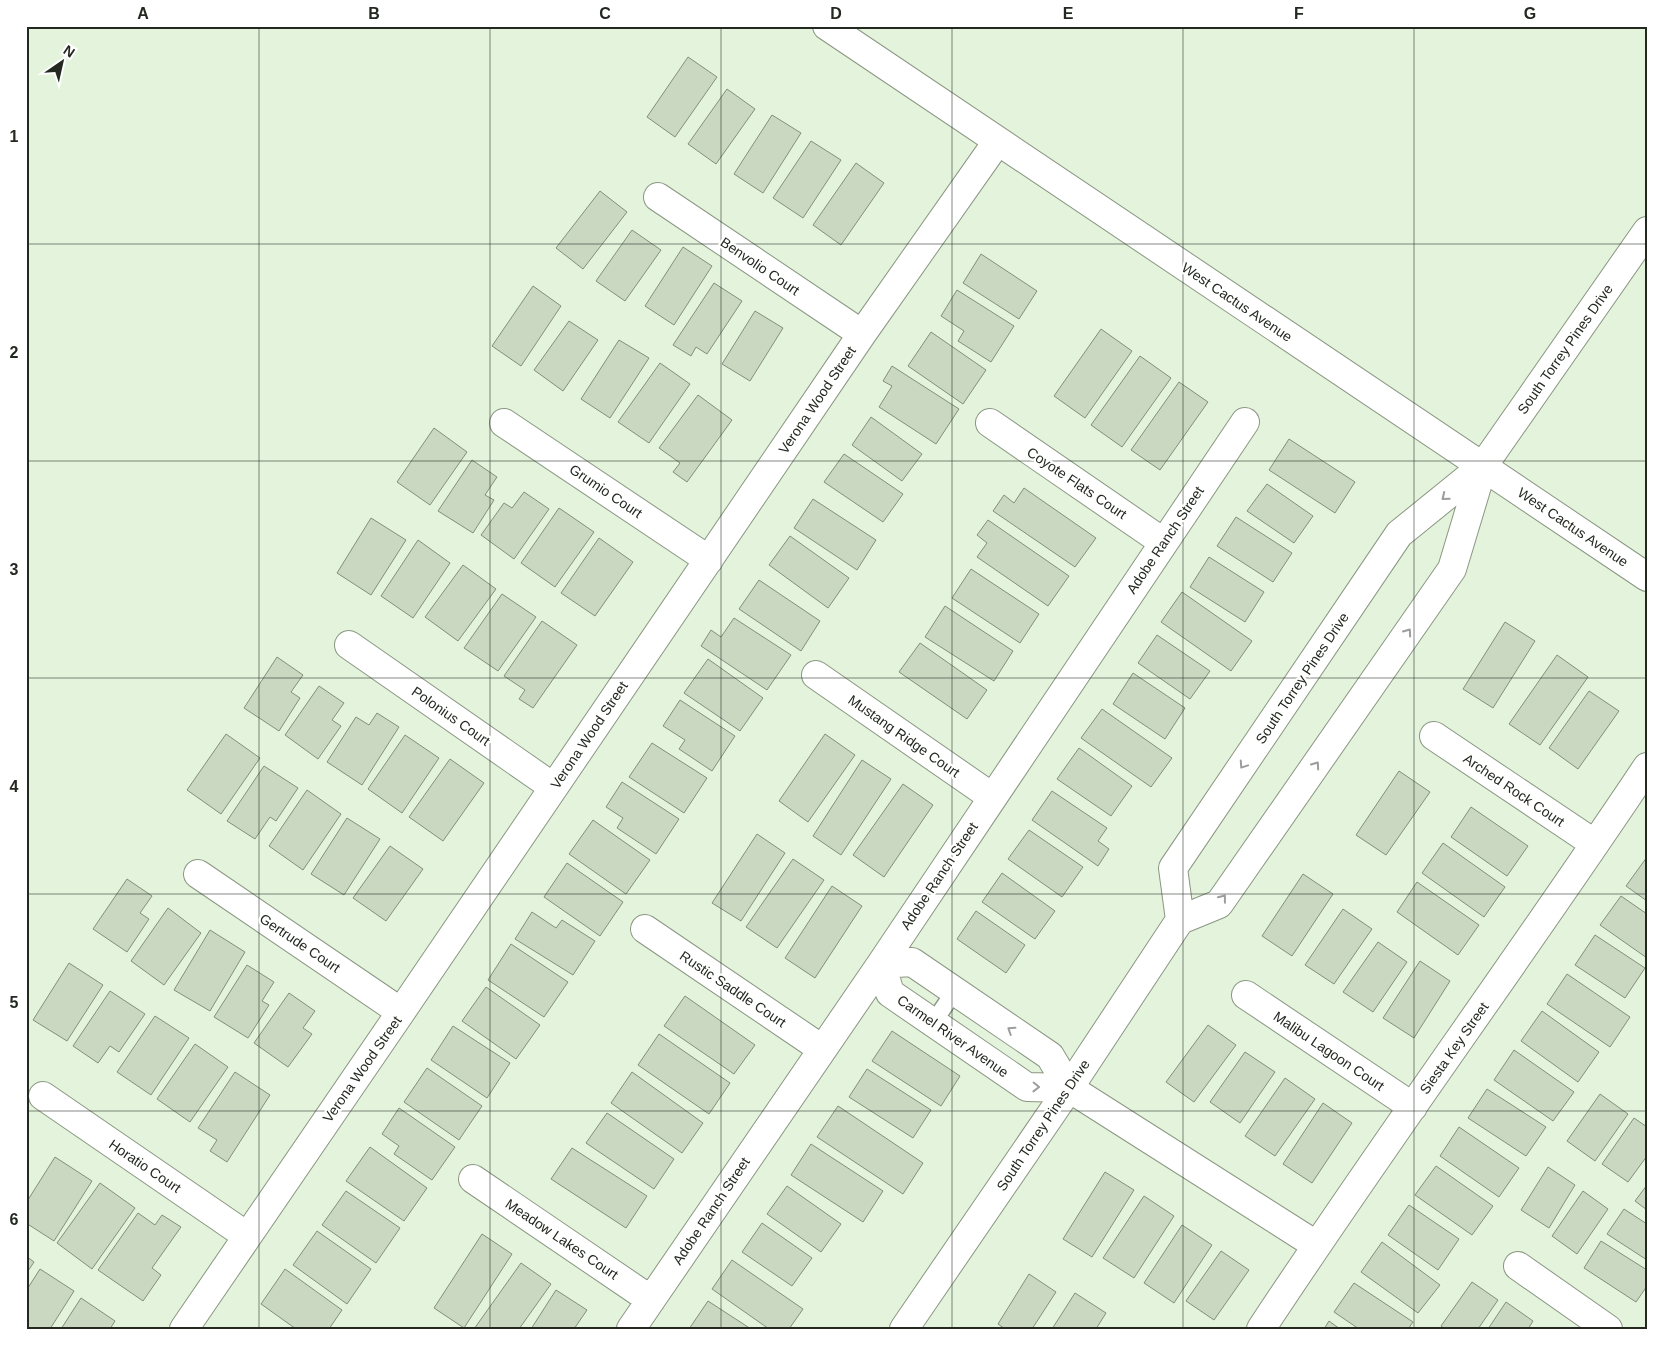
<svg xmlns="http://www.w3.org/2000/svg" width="1673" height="1355" viewBox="0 0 1673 1355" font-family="Arial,sans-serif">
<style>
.building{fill:#cad8c1;stroke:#828f7a}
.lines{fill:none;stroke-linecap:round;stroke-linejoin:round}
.lane-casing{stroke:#8a9782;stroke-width:19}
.street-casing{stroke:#8a9782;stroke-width:30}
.secondary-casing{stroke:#8a9782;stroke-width:30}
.primary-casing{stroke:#8a9782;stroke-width:30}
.lane{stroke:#fff;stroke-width:16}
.street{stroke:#fff;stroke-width:28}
.secondary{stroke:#fff;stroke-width:28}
.primary{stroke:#fff;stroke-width:28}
.oneway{stroke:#9c9e9b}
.grid{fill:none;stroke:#232820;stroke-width:1;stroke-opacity:0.55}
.labels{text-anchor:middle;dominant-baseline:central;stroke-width:4.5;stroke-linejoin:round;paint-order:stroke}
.street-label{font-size:14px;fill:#232820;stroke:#fff}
.neatline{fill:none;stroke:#232820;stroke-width:2}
.grid-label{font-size:16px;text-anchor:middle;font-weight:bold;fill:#232820}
</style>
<rect width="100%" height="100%" fill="#e4f3dc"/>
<path class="building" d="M688,57L717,77L675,137L647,117Z
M727,89L755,109L716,164L688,144Z
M772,115L801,133L763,193L734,174Z
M811,141L841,160L803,218L773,198Z
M856,163L884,183L841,245L813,225Z
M600,191L627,212L583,269L556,248Z
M632,230L661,250L625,301L596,281Z
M683,247L712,266L674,325L645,306Z
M981,254L1037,291L1019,319L963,283Z
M714,283L742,301L707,354L696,347L691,356L673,345Z
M533,286L561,306L521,366L492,346Z
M957,290L1014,326L991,362L958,341L964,331L941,316Z
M755,311L783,328L750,381L722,364Z
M569,321L598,340L563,391L534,370Z
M1101,329L1132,351L1085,418L1054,396Z
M931,332L986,370L963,404L908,366Z
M619,340L649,358L610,418L581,399Z
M1140,356L1171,378L1122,447L1091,425Z
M660,363L690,384L649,443L618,422Z
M892,366L959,409L936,444L879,407L892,386L883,381Z
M1179,382L1208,402L1160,470L1131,450Z
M698,395L732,420L687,482L673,472L680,463L659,448Z
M871,417L922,454L902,481L852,445Z
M434,428L467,452L430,505L397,482Z
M1289,439L1355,482L1335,513L1269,470Z
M844,454L903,494L883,522L824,482Z
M472,460L497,477L485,495L494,500L473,533L438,511Z
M1267,484L1313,516L1294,543L1247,511Z
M1024,488L1096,538L1075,567L993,511L1004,495L1014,503Z
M524,492L549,509L514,559L481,535L504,503L512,508Z
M813,499L876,540L857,570L794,528Z
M559,508L594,532L555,587L521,563Z
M1236,517L1292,553L1273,582L1217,546Z
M371,518L406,540L371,595L337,573Z
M988,520L1069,576L1048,606L977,557L987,543L977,535Z
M790,536L849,578L828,608L769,565Z
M599,538L633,562L595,616L561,593Z
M418,540L450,563L413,618L381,596Z
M1209,557L1264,592L1245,622L1190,587Z
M463,565L496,589L458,641L425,617Z
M971,569L1039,614L1020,643L952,598Z
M759,580L820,621L801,651L739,609Z
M1182,592L1252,641L1231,671L1161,622Z
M502,594L536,617L498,671L464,648Z
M945,606L1013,651L994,681L925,637Z
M734,618L791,655L767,690L701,646L711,630L721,637Z
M542,621L577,645L533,708L519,699L525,690L504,676Z
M1505,622L1535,641L1493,708L1463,689Z
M1157,635L1210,671L1190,699L1138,663Z
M920,643L987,690L967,719L899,672Z
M1557,655L1588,677L1540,745L1509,724Z
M277,657L303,675L291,692L300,698L279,731L244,708Z
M708,659L763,698L740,731L684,693Z
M1133,673L1185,708L1165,739L1113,704Z
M319,686L344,703L332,720L341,726L318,759L285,735Z
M1589,691L1619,711L1578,769L1549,748Z
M680,700L735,736L712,771L679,749L685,740L663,726Z
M1102,709L1172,758L1151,787L1081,738Z
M377,713L399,727L362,785L327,762L356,717L369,725Z
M226,734L260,758L221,814L187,790Z
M825,734L855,755L808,822L779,801Z
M405,735L439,758L402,813L368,789Z
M652,743L707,778L684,813L629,777Z
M1079,748L1132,786L1111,816L1057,779Z
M450,759L484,783L443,841L409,817Z
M862,760L891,779L841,855L813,836Z
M264,766L298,788L276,821L270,817L255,839L227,821Z
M1399,771L1430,792L1386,855L1356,835Z
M622,782L679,819L656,854L617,828L623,818L606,807Z
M903,784L933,805L884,877L853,855Z
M307,790L341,814L303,870L269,846Z
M1052,791L1107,828L1098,841L1109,849L1098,866L1032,820Z
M1471,807L1528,846L1507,876L1451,837Z
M347,818L380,839L344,895L311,874Z
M593,820L650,860L626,894L569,854Z
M1029,830L1083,867L1062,897L1008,859Z
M757,834L785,853L741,921L712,903Z
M1443,843L1505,887L1484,917L1422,873Z
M390,846L423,869L386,921L353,898Z
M1647,857V901L1626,886Z
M793,859L824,880L777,948L746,927Z
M567,863L623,902L600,936L544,897Z
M1002,873L1055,911L1035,939L982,902Z
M1303,874L1333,894L1292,956L1262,936Z
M127,879L152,896L140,913L149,919L127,952L93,929Z
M1417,882L1479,925L1458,955L1397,912Z
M832,886L862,906L815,978L785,958Z
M1621,896L1647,914V958L1600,925Z
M168,908L201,933L164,985L131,961Z
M1343,909L1372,929L1334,984L1305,965Z
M976,911L1025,945L1006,973L957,939Z
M532,912L556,928L562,920L595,941L573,975L515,939Z
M210,930L245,952L210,1011L174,990Z
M1595,935L1645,968L1625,998L1575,965Z
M1378,942L1407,962L1373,1012L1343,992Z
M511,944L568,982L544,1017L488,980Z
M1420,961L1450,981L1414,1038L1383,1018Z
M69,963L103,985L67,1041L33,1020Z
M247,965L274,982L262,1001L269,1005L248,1038L214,1017Z
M1567,974L1630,1017L1610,1047L1547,1004Z
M486,987L540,1025L516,1059L462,1021Z
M110,991L145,1014L119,1052L110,1046L98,1063L73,1046Z
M289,993L315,1011L303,1028L312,1034L288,1067L254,1043Z
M685,996L755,1045L734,1074L664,1026Z
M1542,1011L1599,1052L1578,1082L1521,1041Z
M155,1016L189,1038L151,1095L117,1072Z
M1208,1025L1236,1045L1194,1102L1166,1082Z
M453,1026L510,1063L487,1098L431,1060Z
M892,1031L960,1076L941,1106L872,1061Z
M659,1034L730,1083L709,1114L638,1065Z
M195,1044L228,1067L190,1122L157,1099Z
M1514,1050L1574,1092L1553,1121L1494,1080Z
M1245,1052L1275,1072L1240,1123L1210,1102Z
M427,1068L482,1106L459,1140L404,1102Z
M867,1069L931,1110L913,1138L849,1097Z
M235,1072L270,1095L227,1162L210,1151L217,1140L198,1128Z
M632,1072L703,1123L682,1153L611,1103Z
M1285,1078L1315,1099L1275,1156L1245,1136Z
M1487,1089L1546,1127L1526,1156L1468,1118Z
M1600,1094L1628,1114L1595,1161L1567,1141Z
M1323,1103L1352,1123L1312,1183L1283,1164Z
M838,1106L923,1163L903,1194L817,1137Z
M399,1108L455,1147L432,1180L394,1154L399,1146L382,1134Z
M607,1113L674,1159L654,1189L586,1143Z
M1634,1118L1647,1127V1156L1628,1182L1602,1164Z
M1459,1127L1519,1168L1499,1197L1440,1156Z
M811,1144L883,1191L863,1222L791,1175Z
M370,1147L427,1188L404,1221L346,1181Z
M572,1148L647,1196L626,1228L551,1179Z
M55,1157L92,1181L54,1241L26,1223V1203Z
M1436,1166L1493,1206L1472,1235L1415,1195Z
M1548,1167L1575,1185L1549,1228L1521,1210Z
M1105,1172L1134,1190L1092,1257L1063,1239Z
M100,1183L135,1208L92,1269L57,1243Z
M1647,1185V1210L1635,1201Z
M787,1186L841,1224L821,1252L767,1214Z
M346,1191L400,1228L376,1263L322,1225Z
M1583,1191L1608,1209L1577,1254L1552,1236Z
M1144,1196L1174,1216L1134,1278L1103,1258Z
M1409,1205L1459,1239L1438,1270L1388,1235Z
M1624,1209L1647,1224V1260L1607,1234Z
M138,1213L155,1225L162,1215L181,1227L152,1268L161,1275L143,1301L98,1270Z
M762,1223L812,1258L792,1286L742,1252Z
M1182,1225L1212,1245L1174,1303L1144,1283Z
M317,1231L371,1269L347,1304L293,1265Z
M482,1234L512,1254L464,1328L434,1308Z
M1601,1241L1647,1270V1286L1636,1302L1584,1268Z
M1382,1242L1440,1285L1418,1313L1361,1272Z
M1221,1251L1249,1270L1214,1320L1186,1301Z
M26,1256L34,1262L26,1274Z
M732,1260L803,1309L789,1329H769L712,1289Z
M521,1263L551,1284L519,1329H474Z
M40,1269L74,1291L50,1329H26V1291Z
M285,1269L342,1310L329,1329H296L261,1304Z
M1029,1274L1056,1292L1032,1329H1005L998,1324Z
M1472,1282L1498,1300L1478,1329H1445L1441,1326Z
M1354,1283L1413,1322L1408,1329H1359L1334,1312Z
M556,1290L587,1310L574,1329H531Z
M1075,1293L1106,1313L1096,1329H1052Z
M81,1298L115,1321L110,1329H61Z
M708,1301L751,1329H689Z
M1506,1302L1533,1321L1528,1329H1488Z
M1329,1321L1340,1329H1324Z"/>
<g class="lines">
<defs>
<path id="lane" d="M933,1023L954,992"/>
<path id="street" d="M658,197L862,334
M504,423L709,560
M990,423L1163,542
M1483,466L1647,231
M349,645L553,787
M816,675L992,797
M1434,736L1595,844
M198,874L401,1012
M645,929L822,1049
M1246,995L1413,1107
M1069,1088L1027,1087L890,993L881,964L912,962L1050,1056L1069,1088L1316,1245
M43,1096L247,1236
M473,1179L651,1300
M1518,1266L1608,1329
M184,1329L401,1012L862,334L997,142
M631,1329L881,964L1245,422
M1261,1329C1386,1139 1521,956 1647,767"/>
<path id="secondary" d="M1180,920L1173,868L1399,534L1483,466
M904,1329L1069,1088L1180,920L1219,904L1452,569L1483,466"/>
<path id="primary" d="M827,26L1647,577"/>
</defs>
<use href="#lane" class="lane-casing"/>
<use href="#street" class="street-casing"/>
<use href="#secondary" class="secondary-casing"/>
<use href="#primary" class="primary-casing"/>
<use href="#lane" class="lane"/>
<use href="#street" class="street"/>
<use href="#secondary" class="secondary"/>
<use href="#primary" class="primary"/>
</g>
<defs><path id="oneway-chevron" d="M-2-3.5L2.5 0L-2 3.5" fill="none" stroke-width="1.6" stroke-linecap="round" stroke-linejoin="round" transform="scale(1.25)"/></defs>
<g class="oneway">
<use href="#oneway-chevron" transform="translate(1445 497) rotate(141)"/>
<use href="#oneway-chevron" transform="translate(1408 632) rotate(-55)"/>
<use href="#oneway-chevron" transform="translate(1243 765) rotate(124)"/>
<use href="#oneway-chevron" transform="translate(1316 765) rotate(-55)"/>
<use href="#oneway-chevron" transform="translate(1223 898) rotate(-52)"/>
<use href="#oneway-chevron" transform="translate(1011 1030) rotate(-147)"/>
<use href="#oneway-chevron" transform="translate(1036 1087) rotate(1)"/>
</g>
<path class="grid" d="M259,26V1329M490,26V1329M721,26V1329M952,26V1329M1183,26V1329M1414,26V1329M26,244H1647M26,461H1647M26,678H1647M26,894H1647M26,1111H1647"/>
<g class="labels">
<g class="street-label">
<text transform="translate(760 266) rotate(34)">Benvolio Court</text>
<text transform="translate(1237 302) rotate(34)">West Cactus Avenue</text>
<text transform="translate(1565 349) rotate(-55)">South Torrey Pines Drive</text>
<text transform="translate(817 400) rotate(-56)">Verona Wood Street</text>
<text transform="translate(1077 483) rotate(34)">Coyote Flats Court</text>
<text transform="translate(606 491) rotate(34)">Grumio Court</text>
<text transform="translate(1573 527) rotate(34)">West Cactus Avenue</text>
<text transform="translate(1165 540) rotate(-56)">Adobe Ranch Street</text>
<text transform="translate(1302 678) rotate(-56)">South Torrey Pines Drive</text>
<text transform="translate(451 716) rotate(35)">Polonius Court</text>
<text transform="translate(589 735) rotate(-56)">Verona Wood Street</text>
<text transform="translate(904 736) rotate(35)">Mustang Ridge Court</text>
<text transform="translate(1514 790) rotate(34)">Arched Rock Court</text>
<text transform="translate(939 876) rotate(-56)">Adobe Ranch Street</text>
<text transform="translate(300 943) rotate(34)">Gertrude Court</text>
<text transform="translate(733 989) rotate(34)">Rustic Saddle Court</text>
<text transform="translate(953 1036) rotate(35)">Carmel River Avenue</text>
<text transform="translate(1454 1048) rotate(-55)">Siesta Key Street</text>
<text transform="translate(1329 1051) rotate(34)">Malibu Lagoon Court</text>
<text transform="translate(362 1069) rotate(-55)">Verona Wood Street</text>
<text transform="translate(1043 1125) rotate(-56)">South Torrey Pines Drive</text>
<text transform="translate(145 1166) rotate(34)">Horatio Court</text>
<text transform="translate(711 1211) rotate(-56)">Adobe Ranch Street</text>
<text transform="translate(562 1239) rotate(34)">Meadow Lakes Court</text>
</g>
</g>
<rect width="1673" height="1355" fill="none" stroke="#ffffff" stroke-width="55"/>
<g transform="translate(62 62) rotate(34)" stroke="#ffffff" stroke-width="4" paint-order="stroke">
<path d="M0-4L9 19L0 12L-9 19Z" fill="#232820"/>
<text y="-8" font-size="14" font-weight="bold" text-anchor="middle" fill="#232820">N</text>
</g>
<rect x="28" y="28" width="1618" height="1300" class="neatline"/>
<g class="grid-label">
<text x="143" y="19">A</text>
<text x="374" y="19">B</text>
<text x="605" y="19">C</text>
<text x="836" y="19">D</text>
<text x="1068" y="19">E</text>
<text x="1299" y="19">F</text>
<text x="1530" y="19">G</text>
<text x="14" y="142">1</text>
<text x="14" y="358">2</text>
<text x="14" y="575">3</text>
<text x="14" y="792">4</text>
<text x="14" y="1008">5</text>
<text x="14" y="1225">6</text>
</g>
</svg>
